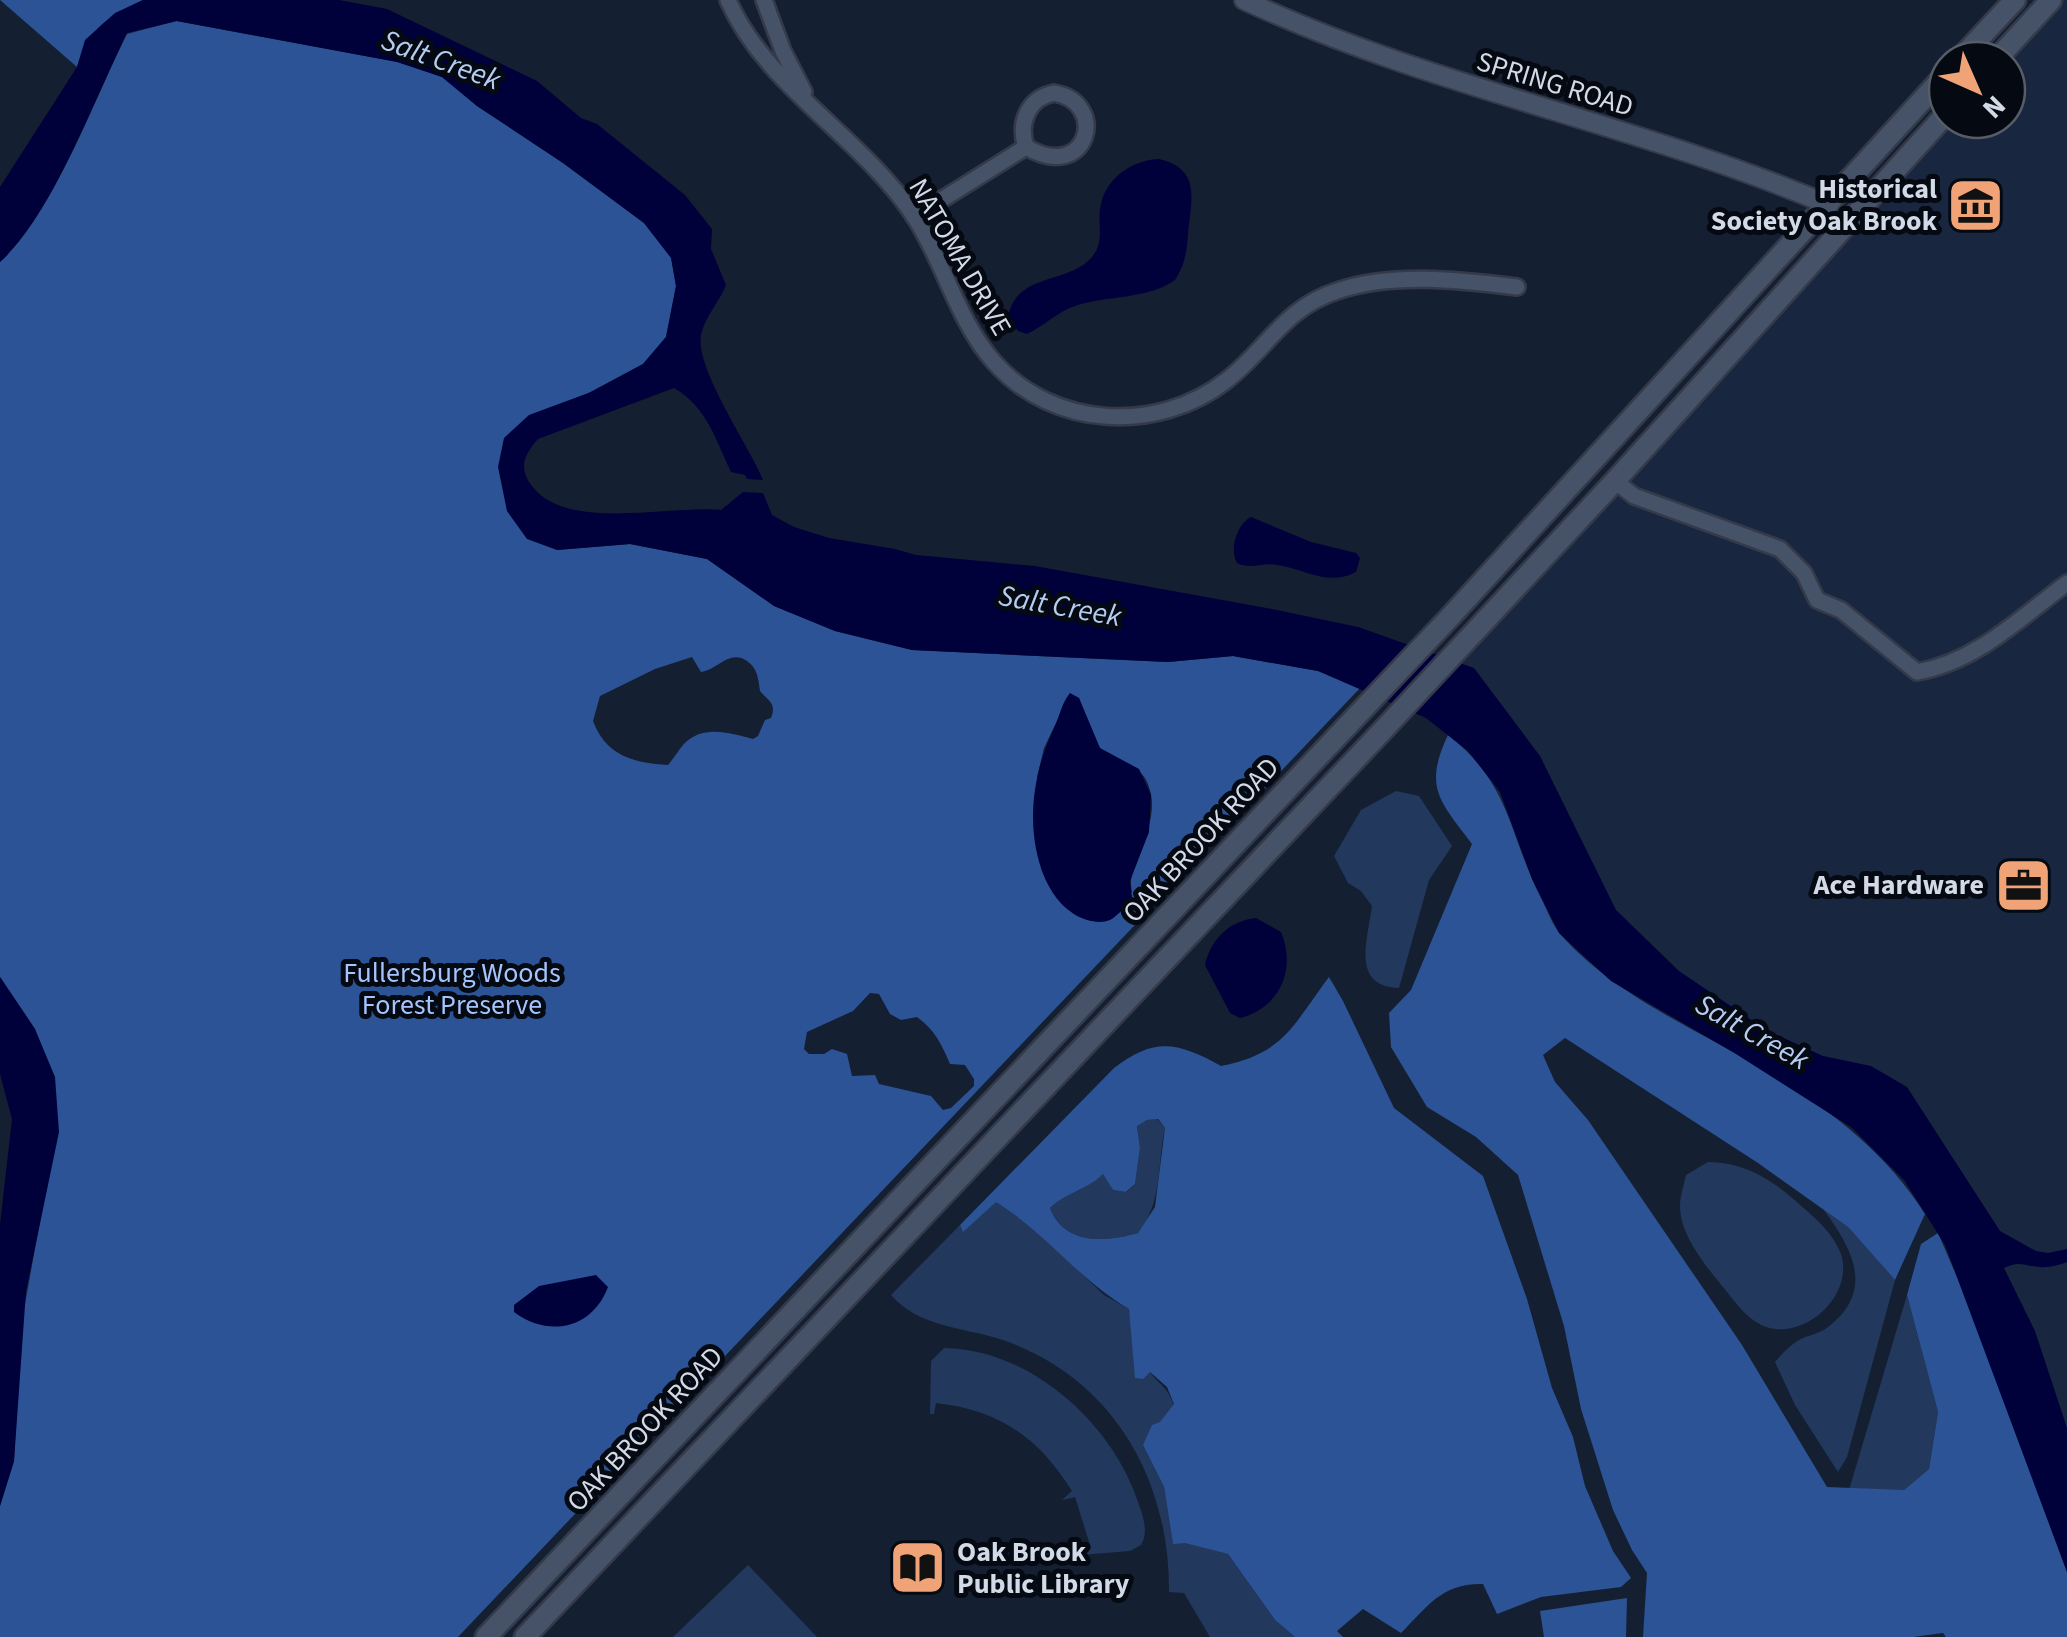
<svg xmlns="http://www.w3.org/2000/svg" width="2067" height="1637" viewBox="0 0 2067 1637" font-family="'Source Sans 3',sans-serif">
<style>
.built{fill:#18263f}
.green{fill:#23385d}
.forest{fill:#2c5395;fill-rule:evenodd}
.water{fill:#00003b}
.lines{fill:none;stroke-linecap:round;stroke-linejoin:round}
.minor-casing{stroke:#343a4a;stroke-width:20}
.tertiary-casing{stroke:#343a4a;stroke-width:22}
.secondary-casing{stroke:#343a4a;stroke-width:25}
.minor{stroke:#455268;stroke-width:15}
.tertiary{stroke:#455268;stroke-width:18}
.secondary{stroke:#455268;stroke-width:20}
.labels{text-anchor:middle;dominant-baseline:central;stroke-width:10;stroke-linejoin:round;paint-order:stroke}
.street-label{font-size:28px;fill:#d2dae7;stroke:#050911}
.poi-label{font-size:28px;font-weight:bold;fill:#d2dae7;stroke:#050911;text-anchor:end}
.park-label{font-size:28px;fill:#a3c4fd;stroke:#050911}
.water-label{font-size:30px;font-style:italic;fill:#b5ccf2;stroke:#050911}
</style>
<rect width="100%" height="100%" fill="#141f32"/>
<path class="built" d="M2063,0H2067V1453L1983,1238L1786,1049L1683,981L1600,906L1447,674L1953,120H2007V61Z"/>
<path class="green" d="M1396,791L1419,796L1452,846L1429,880L1399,988C1350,987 1368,938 1372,906L1361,891L1348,883L1334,856L1361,810Z
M1157,1119L1165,1128C1157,1165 1163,1202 1138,1233C1105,1242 1066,1246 1050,1208C1067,1192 1087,1190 1103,1173L1113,1190L1127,1192L1135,1184L1140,1148L1137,1125L1147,1120Z
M1708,1162C1739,1162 1767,1176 1791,1197C1809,1213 1832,1230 1841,1254C1853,1292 1813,1333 1775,1329C1751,1326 1737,1304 1723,1287C1705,1265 1680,1235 1680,1206C1680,1196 1684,1185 1686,1175Z
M995,1201L1028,1222L1104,1295L1129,1309C1131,1328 1139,1357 1150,1372C1160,1386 1167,1386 1174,1405L1143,1445L1164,1487L1173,1543L1185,1542L1228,1554L1275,1620L1295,1637H1210L1184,1593L1169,1592C1170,1480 1114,1379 1003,1340C964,1327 920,1328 891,1295L960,1225L963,1231Z
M1823,1209L1848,1227L1895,1280L1847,1457L1838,1472L1795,1405L1775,1362C1782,1354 1790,1345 1799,1340C1808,1335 1820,1334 1828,1327C1876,1290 1852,1248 1823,1209Z
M1907,1295L1938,1412L1929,1469L1904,1490H1849Z
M944,1348C1030,1349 1112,1423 1138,1502C1143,1516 1149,1532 1141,1545L1130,1551L1081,1555L1079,1552L1091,1548L1075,1497L1062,1500L1072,1491C1038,1437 999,1410 936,1403L934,1414H930L931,1361Z
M748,1565L817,1637H673Z"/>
<path class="forest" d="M0,0H143C107,17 89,28 77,67Z
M176,21L398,62L442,77L477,106L563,163L644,223L671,257L676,286L666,337L643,364L504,438L557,550L630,544L707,559L774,606L835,631L912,650L1168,662L1233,656L1318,671L1361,687L458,1637H0V1506L14,1461L21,1326L42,1210L35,1029L0,977V262C53,214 94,100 127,34ZM692,657L701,672C718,670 729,649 747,661C758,669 758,678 760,691C768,701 777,703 771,718L765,720L758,736L753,739C730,733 702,724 683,745C678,751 674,758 668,765C634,763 606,756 593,721L600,696L655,669ZM1070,694L1079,698C1085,713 1090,736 1101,749C1120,769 1143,758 1151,794C1158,832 1125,864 1132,892L1077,916L1062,904L1047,882L1037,777L1044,748ZM870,993L879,994L890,1014L901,1020L917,1017C935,1030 942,1045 950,1064L965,1065L974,1079V1086L951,1108L943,1110L931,1096L879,1084L875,1075L852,1076L847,1054L832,1049L824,1054H809L804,1049L807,1032L853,1011Z
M1448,735C1510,783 1508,831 1540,896C1547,909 1552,925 1562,936C1604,983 1662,1013 1717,1043C1797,1087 1876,1136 1925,1214L1895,1280L1848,1227L1758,1163L1565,1038L1543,1055L1555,1082L1588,1120L1742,1345L1827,1487L1904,1490L1929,1469L1938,1412L1907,1295L1921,1244L1938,1233L1970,1307L2067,1572V1637H1946L1943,1633L1913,1637H1643L1647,1573L1632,1550L1613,1510L1581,1409L1564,1326L1518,1175L1476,1137L1427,1107L1391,1047L1389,1013L1411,990L1472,844C1440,801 1423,788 1448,735Z
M1329,977L1343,1001L1394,1108L1483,1176L1527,1299L1552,1388L1573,1437L1585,1486L1613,1551L1631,1578L1621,1587L1541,1597L1497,1614L1483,1584C1442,1583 1428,1606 1401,1633L1363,1609L1337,1631L1343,1637H1295L1275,1620L1228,1554L1185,1543L1173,1544L1164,1487L1143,1445L1152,1425L1160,1422L1174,1404L1167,1387L1150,1372L1143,1379L1135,1378L1129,1309C1079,1280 1046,1233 996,1202L963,1232L960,1225L1114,1068C1155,1037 1177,1042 1221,1066C1285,1053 1292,1026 1329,977ZM1158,1119L1165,1128L1155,1207L1138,1233C1106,1242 1065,1246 1050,1208C1067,1192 1087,1190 1103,1174L1113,1190L1126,1192L1135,1184L1140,1148L1137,1126L1147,1120Z
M1627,1598L1626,1637H1544L1540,1611Z"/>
<path class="water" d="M143,0H339L387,9L537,81L581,118L597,124L685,195L712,229L711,249L726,285C720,301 704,318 701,335C695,369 750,447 763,480L747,479L745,475L731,472C716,440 706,406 674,388L538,439C524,455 518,468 532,486C566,532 670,505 721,510L743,492L763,493L772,515L794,527L829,538L895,549L916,555L1035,566L1272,609L1358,627L1474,668L1540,756L1616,910L1679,971L1766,1030L1823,1056L1871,1066L1907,1087L2000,1231L2036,1251L2048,1253L2067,1249V1262C2059,1265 2048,1268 2040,1267C2024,1266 2019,1260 2004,1268L2035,1331L2067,1428V1572L1945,1245L1904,1180L1851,1127L1736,1054L1611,981L1559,933L1532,879L1500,792L1468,751L1426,718L1318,671L1233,656L1168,662L912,650L835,631L774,606L707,559L630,544L557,550L527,539L507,511L498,467L504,438L529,415L591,392L643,364L666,337L676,286L671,258L644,223L563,163L477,106L442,77L397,62L177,21L127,33C94,99 53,214 0,262V187L77,67L85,40L115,13Z
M1159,159C1202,169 1191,201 1188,233C1187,251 1185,265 1175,280C1146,300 1108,295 1075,306C1057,312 1044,326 1027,334L1018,331L1008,318C1015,272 1068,285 1092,257C1106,240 1096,223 1101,204C1107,177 1133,160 1159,159Z
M1251,517L1311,542L1356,553L1360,558L1356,572C1328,587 1305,569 1277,565C1262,562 1251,570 1237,563C1229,549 1237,524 1251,517Z
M1070,693L1079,698L1100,748L1139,769L1151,795L1149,832L1130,881L1132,898C1126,905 1118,916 1110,920C1103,923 1094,922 1087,920C1047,907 1033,856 1033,817C1033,786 1041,756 1054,728C1060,716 1061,704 1070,693Z
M1256,918L1281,932C1297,970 1279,1008 1240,1018L1230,1013L1205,965C1211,939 1229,921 1256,918Z
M0,977L35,1029L55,1077L59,1132L26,1291L14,1461L0,1506V1225L12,1119L0,1074Z
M596,1275L608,1287C592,1329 549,1338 514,1312V1305L539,1286Z"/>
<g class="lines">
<defs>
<path id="minor" d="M728,0C766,87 861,136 914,216C944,262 957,320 994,362C1053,429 1158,434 1227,380C1267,349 1284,308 1337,291C1392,272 1460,280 1517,287
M764,0L783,51L804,92
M1054,93C1109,102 1089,184 1026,147C1018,123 1028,98 1054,93Z
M914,217L1026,147
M1615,481L1634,496L1780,549L1804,573L1817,600L1841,610L1917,672C1976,662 2020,618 2067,583"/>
<path id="tertiary" d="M1244,0C1433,88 1638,124 1829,205"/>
<path id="secondary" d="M1959,60L2015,0
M1996,60L2051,0
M486,1637L1451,616L1947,73
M525,1637L1385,728L1615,481L1947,113"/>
</defs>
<use href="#minor" class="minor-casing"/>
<use href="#tertiary" class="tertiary-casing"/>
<use href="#secondary" class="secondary-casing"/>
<use href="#minor" class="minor"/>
<use href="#tertiary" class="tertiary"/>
<use href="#secondary" class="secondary"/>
</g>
<defs>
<symbol id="museum-square" viewBox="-11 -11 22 22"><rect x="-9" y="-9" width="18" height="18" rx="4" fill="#efa377" stroke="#050911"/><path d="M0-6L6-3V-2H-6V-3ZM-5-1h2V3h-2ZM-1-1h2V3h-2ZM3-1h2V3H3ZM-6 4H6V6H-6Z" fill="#111"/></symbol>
<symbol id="office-square" viewBox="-11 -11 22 22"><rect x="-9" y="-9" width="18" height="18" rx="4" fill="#efa377" stroke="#050911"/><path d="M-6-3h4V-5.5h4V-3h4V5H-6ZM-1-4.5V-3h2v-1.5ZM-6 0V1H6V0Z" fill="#111"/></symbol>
<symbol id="library-square" viewBox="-11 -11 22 22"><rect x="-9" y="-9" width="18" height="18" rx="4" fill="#efa377" stroke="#050911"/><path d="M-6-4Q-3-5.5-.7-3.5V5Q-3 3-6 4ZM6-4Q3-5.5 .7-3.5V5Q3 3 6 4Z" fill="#111"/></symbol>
</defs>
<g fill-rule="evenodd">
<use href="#museum-square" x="1944" y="174" width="63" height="63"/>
<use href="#office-square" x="1992" y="854" width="63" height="63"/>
<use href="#library-square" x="886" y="1536" width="63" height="63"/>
</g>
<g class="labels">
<g class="street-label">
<text transform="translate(1555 84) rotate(17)">SPRING ROAD</text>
<text transform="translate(960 257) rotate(60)">NATOMA DRIVE</text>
<text transform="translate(1201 840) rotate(-47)">OAK BROOK ROAD</text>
<text transform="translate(645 1429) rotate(-47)">OAK BROOK ROAD</text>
</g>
<g class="poi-label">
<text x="1937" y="189">Historical<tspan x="1937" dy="32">Society Oak Brook</tspan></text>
<text x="1984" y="885">Ace Hardware</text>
<text x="957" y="1552" text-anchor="start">Oak Brook<tspan x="957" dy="32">Public Library</tspan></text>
</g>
<g class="park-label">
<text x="452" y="973">Fullersburg Woods<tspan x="452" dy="32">Forest Preserve</tspan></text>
</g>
<g class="water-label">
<text transform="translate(441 60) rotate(20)">Salt Creek</text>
<text transform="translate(1060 606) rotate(10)">Salt Creek</text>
<text transform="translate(1752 1032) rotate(29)">Salt Creek</text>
</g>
</g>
<g transform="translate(1977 90) rotate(135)"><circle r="48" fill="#050911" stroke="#575d67" stroke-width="2.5"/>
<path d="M0-8L18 38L0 25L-18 38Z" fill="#efa377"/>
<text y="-15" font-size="28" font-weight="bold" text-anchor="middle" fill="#d2dae7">N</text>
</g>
</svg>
